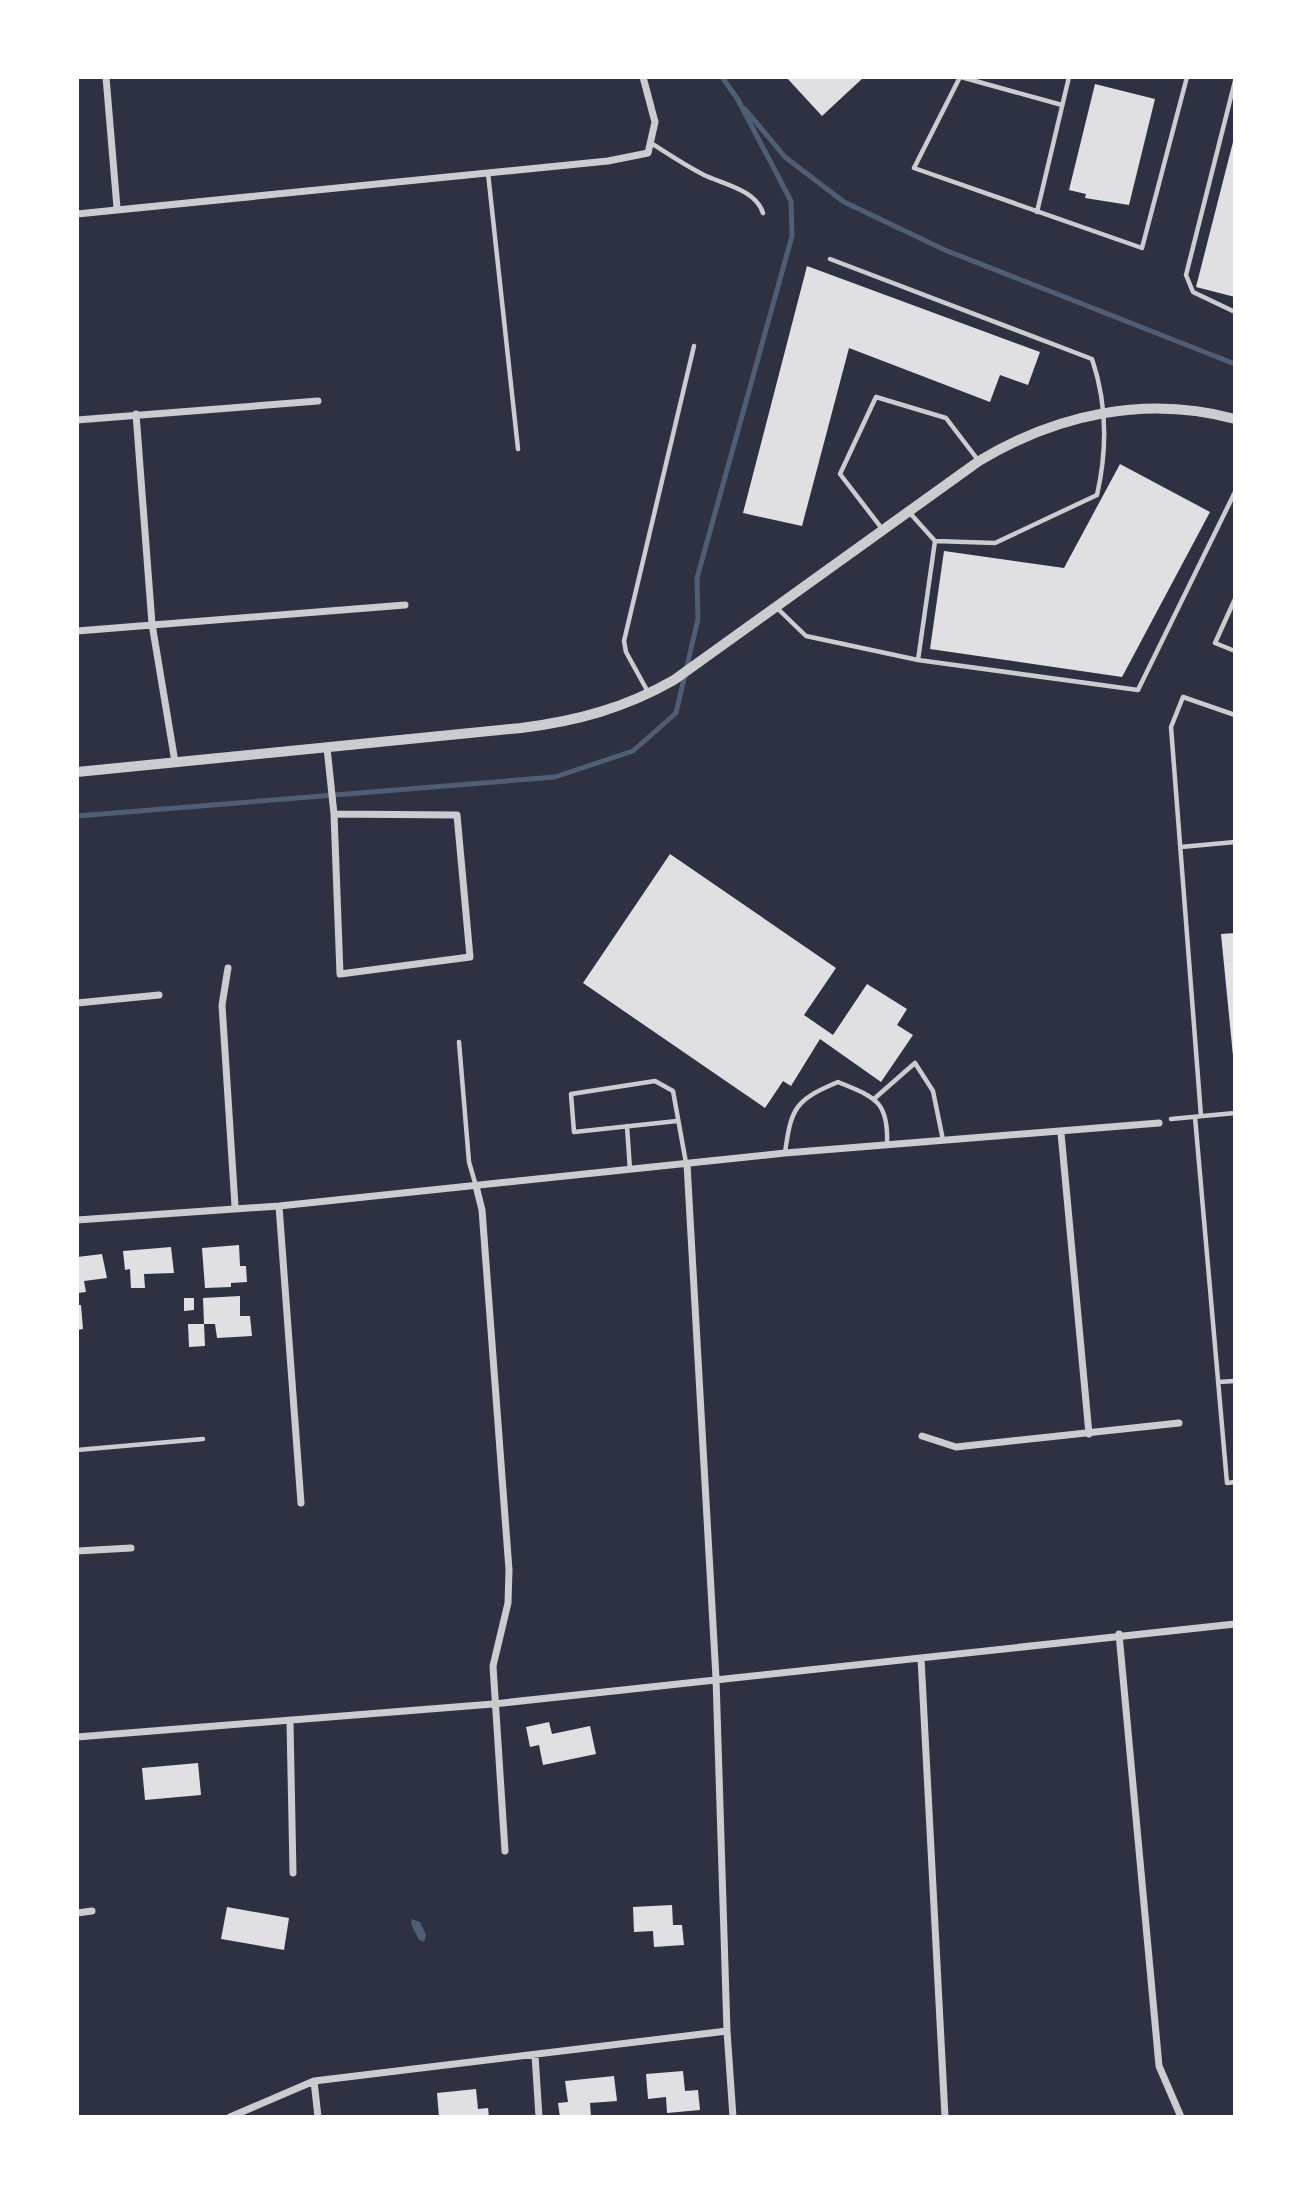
<svg xmlns="http://www.w3.org/2000/svg" width="1312" height="2194" viewBox="0 0 1312 2194" font-family="Inter,sans-serif">
<style>
.water{fill:#4f5d75}
.lines{fill:none;stroke-linecap:round;stroke-linejoin:round}
.stream{stroke:#4f5d75;stroke-width:5}
.building{fill:#e0e0e3}
.service{stroke:#caccd0;stroke-width:4.5}
.minor{stroke:#caccd0;stroke-width:7}
.tertiary{stroke:#caccd0;stroke-width:10}
</style>
<rect width="100%" height="100%" fill="#2d3142"/>
<path class="water" d="M412,1919L420,1922L426,1935L424,1942L419,1940L411,1924Z"/>
<g class="lines">
<path class="stream" d="M722,77L739,101
M745,109L785,157L844,202L945,250L1235,364
M77,816L555,777L633,751L676,713L698,619L697,578L792,236L791,201L738,100"/>
</g>
<path class="building" d="M786,77H864L822,116Z
M1095,84L1155,99L1129,205L1085,198L1086,194L1069,190Z
M1234,138L1235,139V297L1196,287Z
M807,266L1040,352L1028,385L1000,375L990,402L849,348L802,526L743,513Z
M1120,464L1210,512L1122,677L930,649L944,551L1064,568Z
M670,854L836,968L804,1015L833,1035L867,984L907,1009L897,1025L913,1035L881,1082L820,1039L791,1086L783,1081L765,1108L583,983Z
M1235,933V1056H1233L1221,934Z
M239,1245L240,1266H246L247,1282L231,1283V1287L205,1288L202,1248Z
M171,1247L174,1273L144,1274L145,1288H131L130,1269L125,1270L123,1251Z
M102,1254L107,1278L84,1281L86,1292L77,1293V1257Z
M240,1296V1316H250L252,1336L217,1338L215,1324H204L203,1298Z
M184,1298H194V1310L184,1311Z
M77,1305H81L83,1329L77,1330Z
M188,1324H204L205,1346L189,1347Z
M549,1722L552,1734L590,1726L596,1754L543,1765L539,1745L530,1747L526,1727Z
M198,1763L201,1795L145,1800L142,1768Z
M672,1905L673,1925H682L684,1945L654,1947L653,1931L634,1932L633,1907Z
M227,1907L289,1918L284,1950L221,1939Z
M683,2071L685,2091L698,2090L700,2110L667,2113L666,2097L648,2099L646,2074Z
M614,2076L617,2101L590,2103L591,2117H560L558,2103L568,2102L565,2081Z
M476,2089L478,2109L488,2108L489,2117H439L437,2093Z"/>
<g class="lines">
<path class="service" d="M960,77L914,168L1142,248L1187,77
M961,77L1062,105
M1235,81L1186,275L1193,292L1235,312
M651,143C668,154 686,166 704,175C723,184 756,190 763,213
M488,173L518,449
M1037,212L1069,77
M830,259L1092,359C1107,403 1107,451 1097,495L995,543L935,541
M909,512L935,541L918,660
M883,530L840,474L876,397L946,418L978,460
M1235,599L1215,643L1235,651
M777,608L806,636L918,660L1138,690L1235,492
M648,692L626,652L624,641L694,346
M1181,847L1235,842
M459,1042L469,1162L476,1186
M875,1098L915,1063L933,1091L943,1140
M1201,1116L1171,727L1183,697L1235,715
M1195,1117L1227,1483L1235,1482
M1171,1119L1235,1113
M677,1121L574,1132L571,1094L655,1081L673,1091L686,1163
M627,1126L630,1170
M785,1153C791,1108 795,1100 838,1082C874,1097 889,1100 887,1145
M1218,1382L1235,1381
M77,1450L203,1439"/>
<path class="minor" d="M106,77L117,208
M77,214L608,161L648,153L655,122L643,77
M136,414L152,624L175,762
M77,420L318,401
M77,631L405,605
M327,748L334,814L340,974L470,957L457,815L334,814
M228,968L222,1005L235,1206
M77,1003L159,995
M1061,1133L1089,1434
M687,1164L716,1678L727,2031L733,2117
M476,1186L482,1210L509,1570L508,1603L493,1666L505,1851
M279,1206L301,1503
M77,1220L279,1206L785,1153L1159,1123
M922,1436L956,1447L1179,1423
M77,1551L131,1548
M1119,1634L1159,2066L1181,2117
M921,1658L945,2117
M290,1722L293,1873
M77,1737L493,1704L1235,1624
M77,1913L92,1911
M535,2055L539,2117
M314,2081L318,2117
M230,2117L314,2081L727,2031"/>
<path class="tertiary" d="M77,772L521,728C577,721 625,708 674,680L979,461C1057,414 1146,395 1235,419"/>
</g>
<rect width="1312" height="2194" fill="none" stroke="#ffffff" stroke-width="158"/>
</svg>
